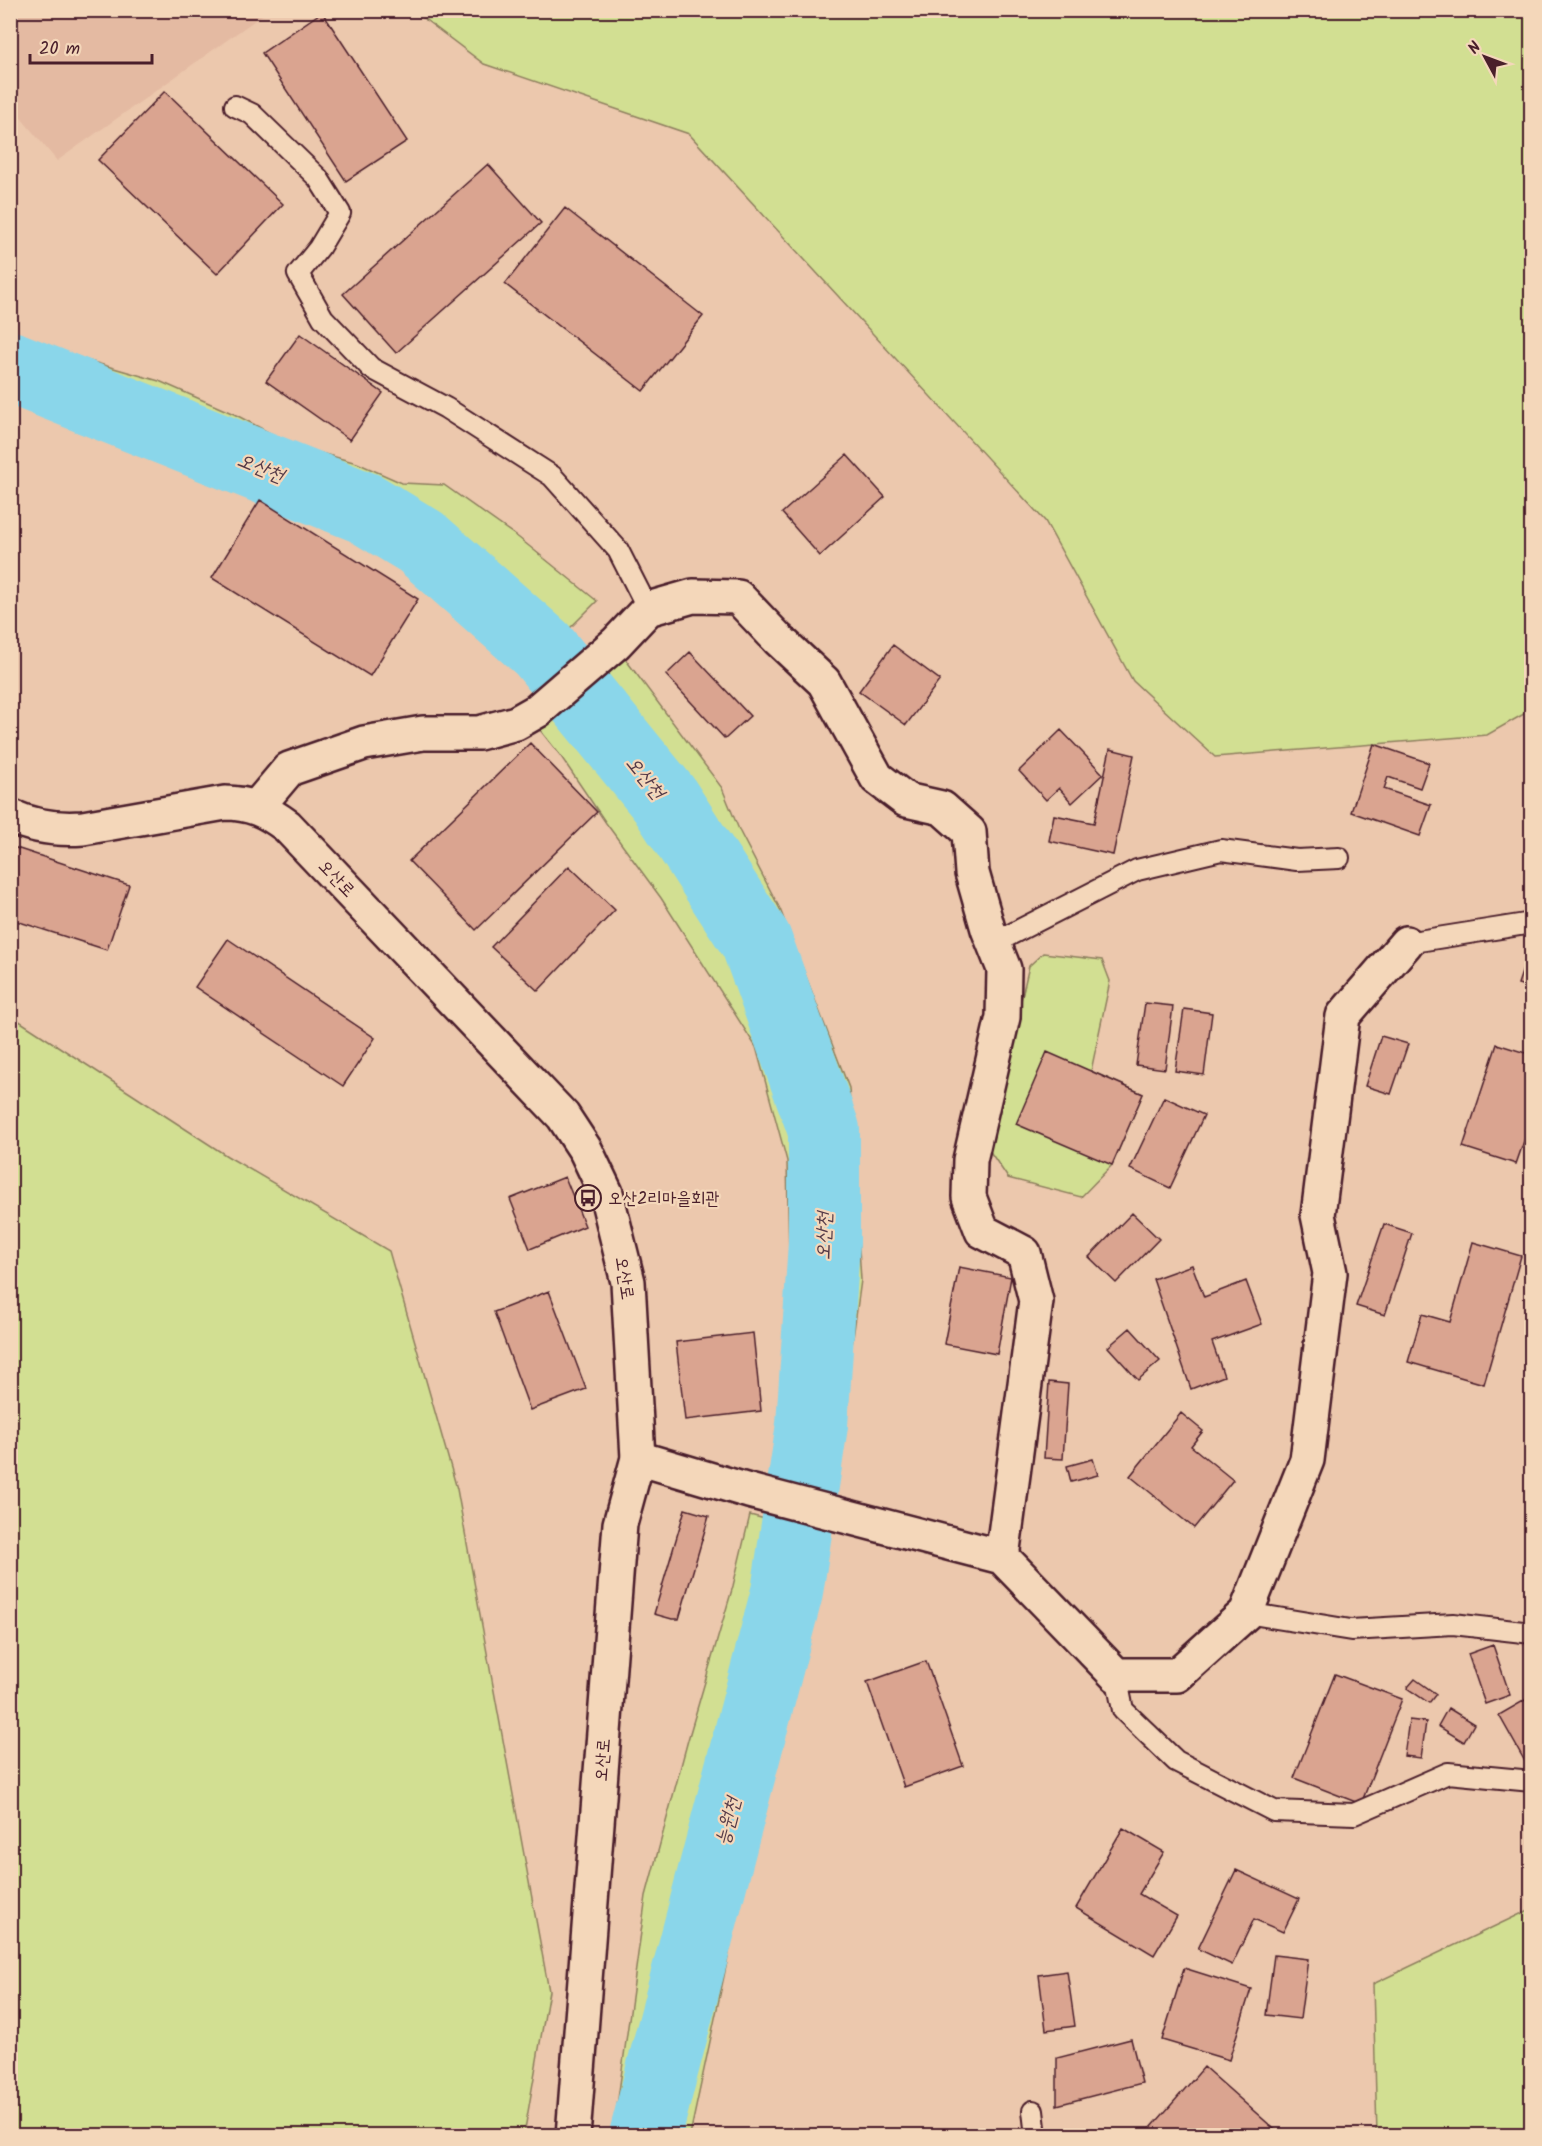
<svg xmlns="http://www.w3.org/2000/svg" width="1542" height="2146" viewBox="0 0 1542 2146" font-family="Kalam,'Poor Story',sans-serif">
<style>
.built{fill:#e4baa2}
.green{fill:#d2df92;stroke:#8e7f5e;stroke-width:1.5}
.lines{fill:none;stroke-linecap:round;stroke-linejoin:round}
.river{stroke:#8ad6ea;stroke-width:72}
.building{fill:#daa490;stroke:#4a1f2b;stroke-width:1.5}
.service-casing{stroke:#4a1f2b;stroke-width:24}
.minor-casing{stroke:#4a1f2b;stroke-width:38}
.tertiary-casing{stroke:#4a1f2b;stroke-width:38}
.service{stroke:#f4d7ba;stroke-width:20}
.minor{stroke:#f4d7ba;stroke-width:33}
.tertiary{stroke:#f4d7ba;stroke-width:33}
.labels{text-anchor:middle;stroke-width:4.5;stroke-linejoin:round;paint-order:stroke}
.street-label{font-size:18px;fill:#4a1f2b;stroke:#f4d7ba}
.poi-label{font-size:18px;fill:#4a1f2b;stroke:#f4d7ba;text-anchor:start}
.water-label{font-size:20px;font-style:italic;fill:#543a48;stroke:#f4d7ba}
</style>
<rect width="100%" height="100%" fill="#ecc8ad"/>
<filter id="ink" filterUnits="userSpaceOnUse"><feTurbulence type="fractalNoise" baseFrequency=".0167" numOctaves="2"/><feDisplacementMap in="SourceGraphic" scale="12" xChannelSelector="R" yChannelSelector="G"/><feConvolveMatrix kernelMatrix="1 2 1 2 8 2 1 2 1" color-interpolation-filters="sRGB"/></filter>
<g filter="url(#ink)">
<path class="built" d="M 10,11 L 11,10 L 268,11 L 57,161 L 11,106 Z"/>
<path class="green" d="M 414,11 L 1531,11 L 1531,710 L 1487,735 L 1215,757 L 1133,681 L 1045,521 L 689,134 L 484,64 Z
M 11,332 L 51,350 L 159,381 L 234,414 L 295,446 L 357,463 L 402,483 L 444,485 L 519,538 L 597,601 L 550,648 L 488,584 L 432,541 L 367,500 L 289,473 L 11,358 Z
M 10,373 L 364,514 L 420,549 L 541,657 L 528,673 L 484,621 L 416,564 L 342,521 L 284,493 L 191,459 L 11,386 Z
M 620,652 L 722,788 L 740,832 L 780,909 L 849,1088 L 861,1280 L 832,1492 L 808,1488 L 816,1432 L 829,1132 L 760,939 L 668,794 L 582,685 Z
M 574,697 L 660,804 L 750,942 L 820,1132 L 797,1485 L 774,1478 L 791,1357 L 787,1161 L 756,1047 L 661,898 L 606,823 L 560,755 L 540,730 Z
M 1043,953 L 1102,960 L 1110,981 L 1091,1071 L 1143,1094 L 1112,1165 L 1081,1197 L 1008,1178 L 987,1147 L 1029,966 Z
M 10,1015 L 227,1156 L 389,1251 L 457,1489 L 549,1991 L 524,2135 L 11,2135 Z
M 750,1515 L 791,1526 L 784,1570 L 639,2135 L 613,2135 L 646,1896 L 688,1740 L 733,1586 Z
M 799,1530 L 814,1532 L 811,1581 L 782,1693 L 745,1878 L 690,2135 L 649,2135 L 790,1591 Z
M 1531,1909 L 1531,2135 L 1377,2135 L 1373,1984 Z"/>
<g class="lines">
<path class="river" d="M 10,367 L 365,508 L 421,542 L 542,649 L 664,799 L 756,941 L 824,1130 L 824,1243 L 812,1425 L 787,1592 L 645,2136"/>
</g>
<path class="building" d="M 322,12 L 407,141 L 346,181 L 262,53 Z
M 165,91 L 283,204 L 217,274 L 98,160 Z
M 488,164 L 541,223 L 396,353 L 343,294 Z
M 565,208 L 703,316 L 643,391 L 505,284 Z
M 300,334 L 383,393 L 350,440 L 266,381 Z
M 847,455 L 885,497 L 820,556 L 782,513 Z
M 260,500 L 418,599 L 370,676 L 212,578 Z
M 893,645 L 940,680 L 906,725 L 859,691 Z
M 690,652 L 750,716 L 725,739 L 666,675 Z
M 1061,730 L 1103,774 L 1072,803 L 1059,788 L 1046,800 L 1019,771 Z
M 530,743 L 597,812 L 476,930 L 409,861 Z
M 1374,744 L 1429,763 L 1420,788 L 1388,777 L 1384,789 L 1431,805 L 1420,836 L 1351,812 Z
M 1110,749 L 1134,755 L 1113,855 L 1049,841 L 1054,815 L 1094,823 Z
M 10,846 L 129,885 L 107,950 L 10,919 Z
M 569,866 L 615,910 L 538,991 L 491,947 Z
M 228,939 L 375,1038 L 343,1086 L 195,987 Z
M 1526,960 L 1532,961 L 1532,988 L 1518,984 Z
M 1145,1003 L 1173,1006 L 1165,1069 L 1136,1065 Z
M 1184,1009 L 1212,1013 L 1204,1075 L 1175,1071 Z
M 1381,1036 L 1408,1044 L 1391,1094 L 1365,1086 Z
M 1497,1044 L 1532,1055 L 1532,1118 L 1516,1164 L 1463,1147 Z
M 1047,1052 L 1143,1094 L 1112,1165 L 1016,1124 Z
M 1164,1097 L 1204,1115 L 1170,1188 L 1130,1169 Z
M 565,1177 L 585,1226 L 530,1249 L 510,1199 Z
M 1132,1213 L 1159,1239 L 1116,1283 L 1089,1257 Z
M 1384,1224 L 1412,1233 L 1385,1315 L 1356,1306 Z
M 1473,1242 L 1521,1256 L 1484,1384 L 1408,1362 L 1422,1314 L 1450,1322 Z
M 1192,1265 L 1204,1297 L 1246,1281 L 1262,1324 L 1212,1342 L 1224,1376 L 1191,1389 L 1153,1279 Z
M 959,1267 L 1011,1277 L 997,1354 L 944,1344 Z
M 549,1291 L 586,1389 L 530,1410 L 494,1312 Z
M 1130,1328 L 1160,1361 L 1138,1380 L 1108,1347 Z
M 753,1333 L 761,1411 L 685,1420 L 676,1342 Z
M 1049,1382 L 1068,1384 L 1063,1459 L 1044,1458 Z
M 1181,1413 L 1203,1431 L 1191,1446 L 1233,1480 L 1194,1528 L 1130,1476 Z
M 1093,1459 L 1098,1475 L 1071,1482 L 1067,1466 Z
M 685,1509 L 709,1516 L 679,1619 L 672,1619 L 654,1614 Z
M 1493,1645 L 1510,1695 L 1485,1704 L 1468,1654 Z
M 926,1661 L 963,1766 L 904,1787 L 867,1682 Z
M 1335,1674 L 1402,1699 L 1361,1804 L 1294,1778 Z
M 1415,1679 L 1436,1694 L 1429,1703 L 1407,1688 Z
M 1532,1696 L 1532,1762 L 1527,1765 L 1499,1715 Z
M 1448,1708 L 1474,1724 L 1464,1742 L 1438,1726 Z
M 1409,1720 L 1426,1722 L 1421,1758 L 1404,1756 Z
M 1123,1828 L 1164,1852 L 1139,1894 L 1177,1916 L 1154,1955 L 1076,1908 Z
M 1236,1870 L 1299,1899 L 1283,1932 L 1254,1919 L 1232,1965 L 1198,1949 Z
M 1274,1955 L 1308,1959 L 1300,2019 L 1266,2015 Z
M 1184,1968 L 1251,1989 L 1229,2060 L 1162,2040 Z
M 1067,1971 L 1075,2026 L 1046,2030 L 1039,1975 Z
M 1131,2039 L 1142,2083 L 1057,2105 L 1057,2058 Z
M 1204,2067 L 1282,2136 L 1144,2136 Z"/>
<g class="lines">
<defs>
<path id="service" d="M 235,106 L 252,114 L 318,178 L 340,213 L 319,248 L 298,274 L 323,318 L 371,368 L 446,408 L 552,476 L 618,550 L 648,609
M 994,943 L 1137,870 L 1221,850 L 1297,860 L 1339,858
M 1406,943 L 1532,923
M 1246,1613 L 1351,1630 L 1453,1624 L 1532,1633
M 1116,1675 L 1123,1710 L 1176,1761 L 1274,1811 L 1354,1814 L 1448,1773 L 1532,1781
M 1033,2111 L 1036,2136"/>
<path id="minor" d="M 257,807 L 289,769 L 364,743 L 423,733 L 479,733 L 516,723 L 537,711 L 616,643 L 648,609 L 693,596 L 738,597 L 778,639 L 824,682 L 877,778 L 906,800 L 942,808 L 969,832 L 972,873 L 988,929 L 1004,969 L 1003,1017 L 970,1160 L 969,1197 L 982,1231 L 1024,1253 L 1036,1301 L 1002,1557
M 638,1458 L 749,1491 L 1002,1557 L 1116,1675 L 1177,1675 L 1246,1613 L 1307,1460 L 1330,1273 L 1318,1215 L 1343,1016 L 1406,943"/>
<path id="tertiary" d="M 10,816 C 34,827 57,830 83,828 L 225,803 C 251,803 267,811 287,826 L 563,1116 L 586,1151 L 606,1193 L 628,1282 L 638,1458 L 620,1524 L 573,2136"/>
</defs>
<use href="#service" class="service-casing"/>
<use href="#minor" class="minor-casing"/>
<use href="#tertiary" class="tertiary-casing"/>
<use href="#service" class="service"/>
<use href="#minor" class="minor"/>
<use href="#tertiary" class="tertiary"/>
</g>
</g>
<defs>
<symbol id="bus-ring" viewBox="-11 -11 22 22"><circle r="9.5" fill="#f4d7ba" stroke="#4a1f2b" stroke-width="1.5"/><path d="M-5-6H5V4H4V6H2V4H-2V6H-4V4H-5ZM-3.5-4V0h7V-4ZM-3.5 1.2v1.5H-2V1.2ZM2 1.2v1.5H3.5V1.2Z" fill="#4a1f2b"/></symbol>
</defs>
<g fill-rule="evenodd">
<use href="#bus-ring" x="573" y="1183" width="30" height="30"/>
</g>
<g class="labels">
<g class="street-label">
<text transform="translate(337 878) rotate(46)" y="6">오산로</text>
<text transform="translate(625 1278) rotate(81)" y="6">오산로</text>
<text transform="translate(602 1760) rotate(-86)" y="6">오산로</text>
</g>
<g class="poi-label">
<text x="608" y="1204">오산2리마을회관</text>
</g>
<g class="water-label">
<text transform="translate(261 467) rotate(22)" y="7">오산천</text>
<text transform="translate(646 777) rotate(51)" y="7">오산천</text>
<text transform="translate(823 1236) rotate(-88)" y="7">오산천</text>
<text transform="translate(727 1821) rotate(-75)" y="7">능원천</text>
</g>
</g>
<rect width="1542" height="2146" fill="none" stroke="#f4d7ba" stroke-width="36"/>
<rect x="18" y="18" width="1506" height="2110" fill="none" stroke="#4a1f2b" stroke-width="2" filter="url(#ink)"/>
<g transform="translate(1485 57) rotate(311)" stroke="#f4d7ba" stroke-width="4.5" paint-order="stroke">
<path d="M0-4.5L10 22L0 15L-10 22Z" fill="#4a1f2b"/>
<text y="-9" font-size="16" font-weight="bold" text-anchor="middle" fill="#4a1f2b">N</text>
</g>
<path d="M30 54v9h122v-9" fill="none" stroke="#4a1f2b" stroke-width="3"/>
<text x="39" y="54" font-size="18" fill="#4a1f2b" stroke="#f4d7ba" stroke-width="4.5" paint-order="stroke">20 m</text>
</svg>
